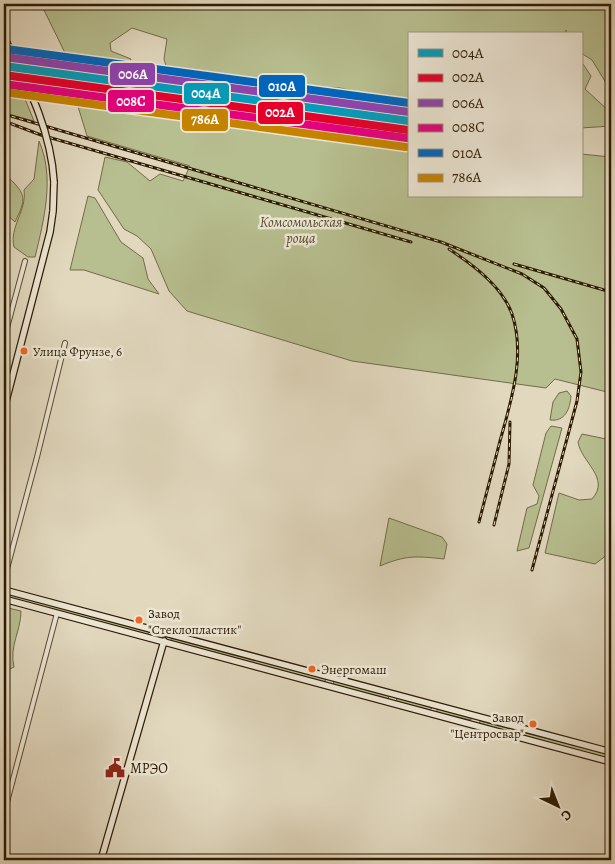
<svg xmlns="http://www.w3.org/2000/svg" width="615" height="864" viewBox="0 0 615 864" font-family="Alegreya,serif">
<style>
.green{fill:#b7be8f;stroke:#726c48}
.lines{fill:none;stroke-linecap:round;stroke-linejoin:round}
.street-casing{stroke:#5b4a30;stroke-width:6}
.secondary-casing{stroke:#2e1b00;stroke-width:8}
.street{stroke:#ece6d5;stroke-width:4}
.secondary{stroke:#ece6d5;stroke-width:5.5}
.rail-casing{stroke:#2e1b00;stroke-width:3}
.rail{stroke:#ece6d5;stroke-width:1;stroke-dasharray:4;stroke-linecap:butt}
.secondary-bridge-casing{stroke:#2e1b00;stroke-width:8;stroke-linecap:butt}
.secondary-bridge{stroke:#ece6d5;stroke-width:5.5}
.rail-1-casing{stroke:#ece6d5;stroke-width:11}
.rail-2-casing{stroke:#ece6d5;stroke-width:11}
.rail-3-casing{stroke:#ece6d5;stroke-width:11}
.rail-4-casing{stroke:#ece6d5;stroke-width:11}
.rail-5-casing{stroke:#ece6d5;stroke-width:11}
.rail-6-casing{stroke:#ece6d5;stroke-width:11}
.rail-1{stroke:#059bb9;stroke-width:8}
.rail-2{stroke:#e4002b;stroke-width:8}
.rail-3{stroke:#8e44ad;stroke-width:8}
.rail-4{stroke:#e5007d;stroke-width:8}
.rail-5{stroke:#0065bd;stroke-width:8}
.rail-6{stroke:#c58300;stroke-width:8}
.bus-dot{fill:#f26522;stroke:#ece6d5;stroke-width:2}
.labels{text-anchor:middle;stroke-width:5;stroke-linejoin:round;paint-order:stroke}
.bus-label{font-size:13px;fill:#2e1b00;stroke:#ece6d5;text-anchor:start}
.park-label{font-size:14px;font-style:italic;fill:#574c2b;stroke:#ece6d5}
.poi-label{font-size:14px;fill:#2e1b00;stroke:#ece6d5;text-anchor:start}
.line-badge{stroke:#ece6d5;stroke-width:2}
.badge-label{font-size:14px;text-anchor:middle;font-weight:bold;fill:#fff}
</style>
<rect width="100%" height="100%" fill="#e1d8be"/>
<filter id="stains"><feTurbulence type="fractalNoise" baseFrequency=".004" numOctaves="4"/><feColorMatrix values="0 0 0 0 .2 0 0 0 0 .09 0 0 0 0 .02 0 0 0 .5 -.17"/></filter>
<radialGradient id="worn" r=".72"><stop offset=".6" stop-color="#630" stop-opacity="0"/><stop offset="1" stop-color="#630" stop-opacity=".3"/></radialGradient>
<path class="green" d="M 41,4 L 611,4 L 611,91 L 592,60 L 581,53 L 581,34 L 567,34 L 566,30 L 564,34 L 409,34 L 409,103 L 340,88 L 259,86 L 241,88 L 176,78 L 167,69 L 164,59 L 167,39 L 132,28 L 110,43 L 111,51 L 131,59 L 128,66 L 112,68 L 69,61 Z
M 581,61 L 591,76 L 585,89 L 611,113 L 611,126 L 581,128 Z
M 4,82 L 19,84 L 34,121 L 4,113 Z
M 73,90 L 409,132 L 409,196 L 581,196 L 581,154 L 611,157 L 611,393 L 555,379 L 546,388 L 352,361 L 187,311 L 169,291 L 151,249 L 137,236 L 124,229 L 98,190 L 105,157 L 127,162 L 150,181 L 160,174 L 183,181 L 190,166 L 87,136 Z
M 39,141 C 55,177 44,220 35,257 L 28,257 L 14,247 C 9,227 27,211 24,190 L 34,179 Z
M 8,177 C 27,195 26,199 15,222 L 4,212 L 4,181 Z
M 88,196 L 95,198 L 121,242 L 143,258 L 148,279 L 159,294 L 84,270 L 70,270 Z
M 567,391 L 571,396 C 570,409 565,422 550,420 L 553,402 L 559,393 Z
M 551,426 L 562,428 L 529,548 L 517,551 L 527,508 L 537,504 L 539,496 L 533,485 L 546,433 Z
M 582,434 L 611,440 L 611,552 L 595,564 L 545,553 L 559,493 L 579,500 L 592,499 C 611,478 581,462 578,442 Z
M 389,518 L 442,537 L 447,544 L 444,559 C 416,556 406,555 380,566 Z
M 4,593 L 148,631 L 149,632 L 147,635 L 18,600 L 4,596 Z
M 4,607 L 21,611 C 21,631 9,646 14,667 L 4,672 Z
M 172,637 L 326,679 L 326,680 L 323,682 L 176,643 L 171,641 Z
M 334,681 L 388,696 L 389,699 L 333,685 Z
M 397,698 L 432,707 L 432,708 L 429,710 L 396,701 Z
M 437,709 L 471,718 L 471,720 L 437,712 Z
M 480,721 L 611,755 L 611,759 L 479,724 Z"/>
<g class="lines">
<defs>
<path id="street" d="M 4,339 L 25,261
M 4,580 L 37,457 L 65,343
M 6,806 L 57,613"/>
<path id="secondary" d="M 4,409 L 50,232 L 53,211 L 54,182
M 4,590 L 611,752
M 4,599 L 611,762
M 101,860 L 164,641"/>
</defs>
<use href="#street" class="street-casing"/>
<use href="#secondary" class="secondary-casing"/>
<use href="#street" class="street"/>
<use href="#secondary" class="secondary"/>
<defs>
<path id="rail" d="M 4,114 L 441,242 L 522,274 L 544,288 L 561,309 L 577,339 L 581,372 L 577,401 L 532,570
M 4,121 L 41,135 L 411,242
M 449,249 C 473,265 502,286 512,314 C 526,356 511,401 500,441 C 493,468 486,495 479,522
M 514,264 L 611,292
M 494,525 L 509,464 L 510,422"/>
</defs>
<use href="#rail" class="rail-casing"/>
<use href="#rail" class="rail"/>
<defs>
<path id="secondary-bridge" d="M 4,37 C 27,84 51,129 54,182"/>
</defs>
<use href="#secondary-bridge" class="secondary-bridge-casing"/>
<use href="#secondary-bridge" class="secondary-bridge"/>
<defs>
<path id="rail-1" d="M 4,66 L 409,121"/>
<path id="rail-2" d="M 4,75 L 408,130"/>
<path id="rail-3" d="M 5,57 L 409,112"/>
<path id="rail-4" d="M 4,84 L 407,138"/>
<path id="rail-5" d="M 6,49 L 409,103"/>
<path id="rail-6" d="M 4,92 L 406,147"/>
</defs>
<use href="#rail-1" class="rail-1-casing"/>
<use href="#rail-2" class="rail-2-casing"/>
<use href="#rail-3" class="rail-3-casing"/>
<use href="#rail-4" class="rail-4-casing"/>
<use href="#rail-5" class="rail-5-casing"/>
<use href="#rail-6" class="rail-6-casing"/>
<use href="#rail-1" class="rail-1"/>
<use href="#rail-2" class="rail-2"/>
<use href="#rail-3" class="rail-3"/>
<use href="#rail-4" class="rail-4"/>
<use href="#rail-5" class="rail-5"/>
<use href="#rail-6" class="rail-6"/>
</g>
<defs>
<symbol id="civic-bare" viewBox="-9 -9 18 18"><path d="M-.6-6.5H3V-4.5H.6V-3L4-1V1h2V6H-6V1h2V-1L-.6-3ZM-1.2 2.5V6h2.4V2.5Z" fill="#8f2418" stroke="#ece6d5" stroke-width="2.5" paint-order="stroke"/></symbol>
</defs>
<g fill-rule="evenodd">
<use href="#civic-bare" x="101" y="754" width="28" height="28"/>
</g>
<g class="bus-dot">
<circle cx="24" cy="351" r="4.5"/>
<circle cx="139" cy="620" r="4.5"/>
<circle cx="312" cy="669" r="4.5"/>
<circle cx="533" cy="724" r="4.5"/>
</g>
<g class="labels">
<g class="bus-label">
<text x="33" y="356">Улица Фрунзе, 6</text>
<text x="148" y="618">Завод<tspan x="148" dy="16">"Стеклопластик"</tspan></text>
<text x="321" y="674">Энергомаш</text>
<text x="524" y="722" text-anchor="end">Завод<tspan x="524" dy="16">"Центросвар"</tspan></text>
</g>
<g class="park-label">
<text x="301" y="227">Комсомольская<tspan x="301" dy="16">роща</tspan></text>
</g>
<g class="poi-label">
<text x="130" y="773">МРЭО</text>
</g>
</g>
<g class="line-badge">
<rect x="109" y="62" width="47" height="24" rx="5" fill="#8e44ad"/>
<rect x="258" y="74" width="48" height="24" rx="5" fill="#0065bd"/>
<rect x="183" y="82" width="47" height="23" rx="5" fill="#059bb9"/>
<rect x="107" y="89" width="48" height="24" rx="5" fill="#e5007d"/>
<rect x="257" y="101" width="47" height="24" rx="5" fill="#e4002b"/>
<rect x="181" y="108" width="48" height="24" rx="5" fill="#c58300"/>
</g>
<g class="badge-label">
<text x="133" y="79">006А</text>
<text x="282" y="91">010А</text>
<text x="206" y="98">004А</text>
<text x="131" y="106">008С</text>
<text x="280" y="117">002А</text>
<text x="205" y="124">786А</text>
</g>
<rect width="615" height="864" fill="none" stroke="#e1d8be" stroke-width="20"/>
<rect x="5" y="5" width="605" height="854" fill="none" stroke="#2e1b00" stroke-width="2.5"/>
<rect x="10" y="10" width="595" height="844" fill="none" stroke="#2e1b00"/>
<rect x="408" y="32" width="175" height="165" fill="#ece6d5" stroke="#a09580"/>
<rect x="418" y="49" width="25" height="8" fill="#059bb9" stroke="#a09580"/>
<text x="452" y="58" font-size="15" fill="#2e1b00">004А</text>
<rect x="418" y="74" width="25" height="8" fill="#e4002b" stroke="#a09580"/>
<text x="452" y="82" font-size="15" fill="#2e1b00">002А</text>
<rect x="418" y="99" width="25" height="8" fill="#8e44ad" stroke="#a09580"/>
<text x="452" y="108" font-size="15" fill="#2e1b00">006А</text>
<rect x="418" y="124" width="25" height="8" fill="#e5007d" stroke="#a09580"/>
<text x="452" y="132" font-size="15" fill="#2e1b00">008С</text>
<rect x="418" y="149" width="25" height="8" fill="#0065bd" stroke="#a09580"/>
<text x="452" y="158" font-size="15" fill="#2e1b00">010А</text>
<rect x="418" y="174" width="25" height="8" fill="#c58300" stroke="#a09580"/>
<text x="452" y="182" font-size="15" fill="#2e1b00">786А</text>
<g transform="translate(558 806) rotate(137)" stroke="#ece6d5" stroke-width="4" paint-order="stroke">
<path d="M0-4L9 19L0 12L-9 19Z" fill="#2e1b00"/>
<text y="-8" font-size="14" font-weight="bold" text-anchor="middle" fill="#2e1b00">С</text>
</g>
<rect width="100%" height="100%" filter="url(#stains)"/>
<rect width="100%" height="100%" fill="url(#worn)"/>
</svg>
